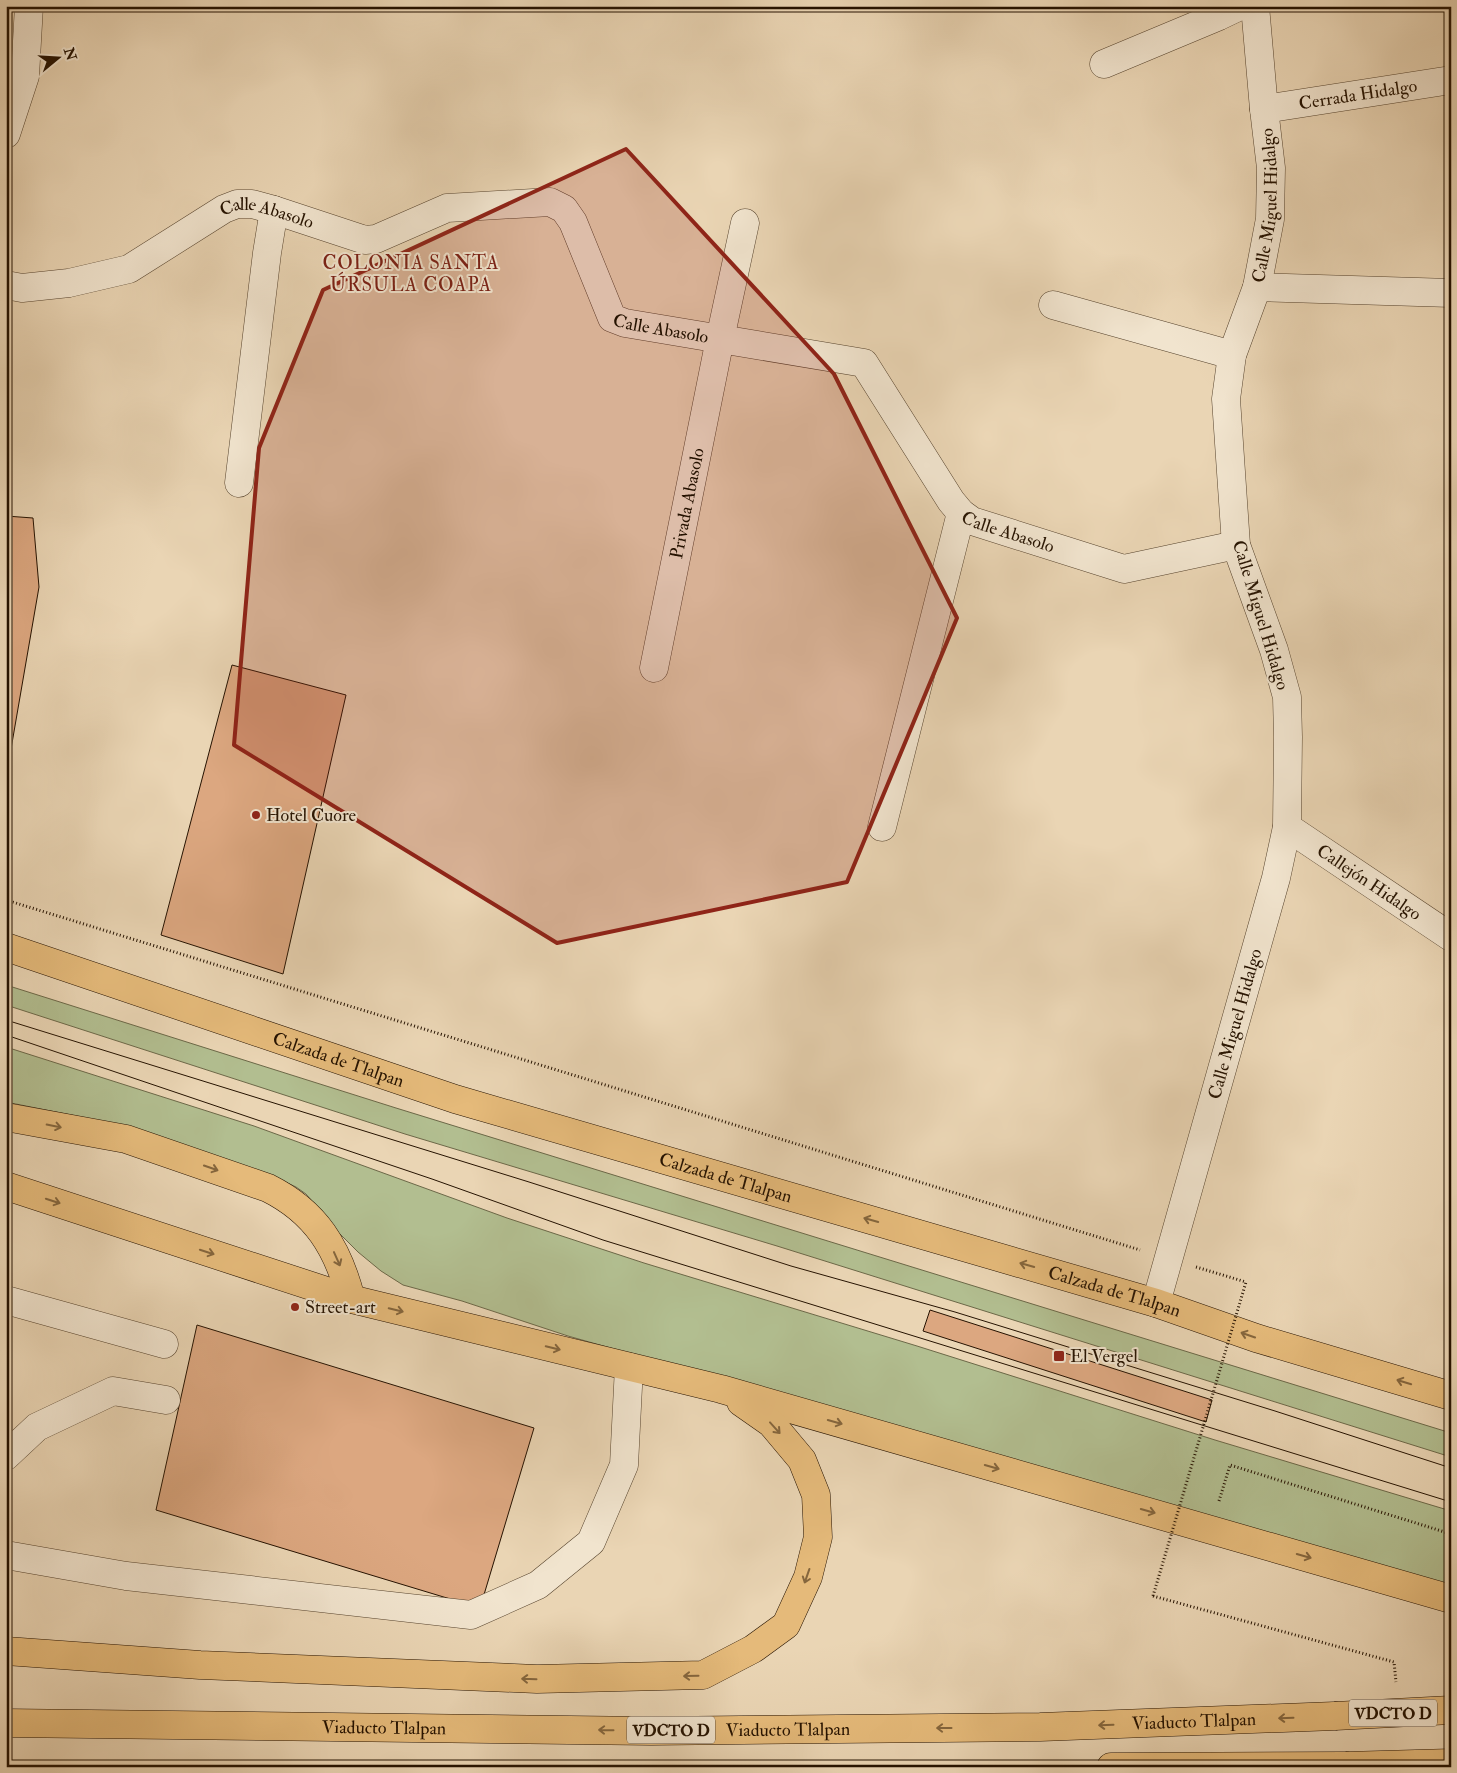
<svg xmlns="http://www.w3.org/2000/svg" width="1457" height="1773" viewBox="0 0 1457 1773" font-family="'IM FELL Double Pica',serif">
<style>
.green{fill:#b2be90;stroke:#6c6848}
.building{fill:#dca780;stroke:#251200}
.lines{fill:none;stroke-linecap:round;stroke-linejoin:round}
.minor-casing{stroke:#56432d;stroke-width:29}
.major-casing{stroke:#251200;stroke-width:29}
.highway-casing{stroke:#251200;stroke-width:29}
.path{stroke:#251200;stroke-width:3;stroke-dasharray:1 2.5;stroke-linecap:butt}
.minor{stroke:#f1e4ce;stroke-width:28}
.major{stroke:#e5ba7a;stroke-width:28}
.highway{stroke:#e5ba7a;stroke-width:28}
.tram{stroke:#251200;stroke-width:1}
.highway-bridge-casing{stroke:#251200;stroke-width:29;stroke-linecap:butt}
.path-bridge{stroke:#251200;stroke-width:3;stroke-dasharray:1 2.5;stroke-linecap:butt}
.highway-bridge{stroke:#e5ba7a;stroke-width:28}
.oneway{stroke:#85663d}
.marked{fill:#8f2418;fill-opacity:0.2;stroke:#8f2418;stroke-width:4;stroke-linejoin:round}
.poi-dot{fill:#8f2418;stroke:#f1e4ce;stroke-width:2}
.labels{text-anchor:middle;stroke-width:4;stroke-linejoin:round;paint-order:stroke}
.shield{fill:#f1e4ce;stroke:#62513e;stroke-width:1}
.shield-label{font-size:16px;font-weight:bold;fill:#251200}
.street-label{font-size:18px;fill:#251200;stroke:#f1e4ce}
.poi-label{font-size:18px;fill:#251200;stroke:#f1e4ce;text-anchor:start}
.neighbourhood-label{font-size:19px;letter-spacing:1px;fill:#7a1f14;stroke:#f1e4ce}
</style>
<rect width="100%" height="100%" fill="#ead5b4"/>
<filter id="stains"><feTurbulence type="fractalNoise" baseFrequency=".004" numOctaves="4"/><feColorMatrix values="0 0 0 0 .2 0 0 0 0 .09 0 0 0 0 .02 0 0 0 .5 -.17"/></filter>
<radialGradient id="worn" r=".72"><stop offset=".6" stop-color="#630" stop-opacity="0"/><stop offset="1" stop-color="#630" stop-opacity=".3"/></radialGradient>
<path class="green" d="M 6,985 L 396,1108 L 1451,1433 L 1451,1457 L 777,1246 L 405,1134 L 6,1005 Z
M 6,1047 L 254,1126 L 507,1218 L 644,1263 L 917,1346 L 1215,1440 L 1451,1511 L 1451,1585 L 568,1336 L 462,1301 L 403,1285 L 381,1271 L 358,1252 L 337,1231 L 306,1194 L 296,1187 L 270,1175 L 126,1126 L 6,1102 Z"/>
<path class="building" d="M 6,516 L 33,518 L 39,587 L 6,778 Z
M 232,665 L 346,695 L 283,974 L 161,935 Z
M 930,1310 L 1212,1400 L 1206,1422 L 923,1331 Z
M 197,1325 L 534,1428 L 480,1608 L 156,1510 Z"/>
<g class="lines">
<defs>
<g id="minor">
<path d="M 1104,64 L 1219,16 L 1240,6"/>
<path id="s1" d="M 1264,109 L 1451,80"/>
<path d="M 6,134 L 25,76 L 29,6"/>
<path id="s2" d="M 6,285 L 22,288 L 69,283 L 129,269 L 224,209 L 237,204 L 252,204 L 274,210 L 365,240 L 376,239 L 447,208 L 550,202 L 564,209 L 573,222 L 612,318 L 625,323 L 864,363 L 951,501 L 961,513 L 972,521 L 1124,569 L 1236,545"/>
<path d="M 1257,287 L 1451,293"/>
<path d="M 1053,305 L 1232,355"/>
<path d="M 239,483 L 267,253 L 274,210"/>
<path id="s3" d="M 654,668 L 720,339 L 745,223"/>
<path d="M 882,827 L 961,513"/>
<path id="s4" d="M 1287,827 L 1451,937"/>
<path d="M 6,1300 L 164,1344"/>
<path id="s5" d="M 1156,1303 L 1276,878 L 1287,827 L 1288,737 L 1287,697 L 1274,650 L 1236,545 L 1226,399 L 1232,355 L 1257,287 L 1270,219 L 1271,168 L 1264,109 L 1255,6"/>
<path d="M 6,1456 L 37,1427 L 113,1391 L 166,1400"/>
<path d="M 6,1555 L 126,1576 L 471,1615 L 538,1585 L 591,1542 L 624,1465 L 629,1367"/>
</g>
<g id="major">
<path id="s6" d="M 6,947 L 455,1099 L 1156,1303 L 1256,1338 L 1451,1396"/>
<path d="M 6,1117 L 126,1139 L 268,1188 C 316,1212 338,1248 351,1299"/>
<path d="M 6,1186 L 351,1299 L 721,1389 L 1451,1599"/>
<path d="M 6,1651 L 200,1665 L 537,1679 L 703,1675 L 753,1649 L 786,1625 L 808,1577 L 818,1537 L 816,1495 L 802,1460 L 771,1423 L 741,1402"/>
</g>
<g id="highway">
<path id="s7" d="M 6,1723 L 651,1731 L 1040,1727 L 1335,1716"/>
<path d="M 1111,1767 L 1346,1766"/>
</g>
</defs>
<use href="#minor" class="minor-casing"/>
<use href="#major" class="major-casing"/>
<use href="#highway" class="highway-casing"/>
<path class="path" d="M 6,900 L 1140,1250
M 1196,1267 L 1246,1282
M 1219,1501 L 1230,1465 L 1451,1534
M 1153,1596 L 1394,1662 L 1396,1682"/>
<use href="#minor" class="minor"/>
<use href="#major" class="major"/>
<use href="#highway" class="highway"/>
<path class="tram" d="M 6,1020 L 529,1182 L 791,1266 L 955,1312 L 1275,1411 L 1451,1468
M 6,1035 L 432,1179 L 603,1240 L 1451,1502"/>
<defs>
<path id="highway-bridge" d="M 1335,1716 L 1451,1710
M 1346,1766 L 1451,1763"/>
</defs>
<use href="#highway-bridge" class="highway-bridge-casing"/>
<path class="path-bridge" d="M 1153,1596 L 1246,1282"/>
<use href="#highway-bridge" class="highway-bridge"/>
</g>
<defs><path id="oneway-shaft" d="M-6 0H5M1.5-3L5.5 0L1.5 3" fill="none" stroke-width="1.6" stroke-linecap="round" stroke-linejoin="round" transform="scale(1.25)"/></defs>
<g class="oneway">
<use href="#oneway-shaft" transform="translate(54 1126) rotate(11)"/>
<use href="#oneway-shaft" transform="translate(211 1168) rotate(19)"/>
<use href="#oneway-shaft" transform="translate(53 1201) rotate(18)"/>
<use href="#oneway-shaft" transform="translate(871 1220) rotate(-164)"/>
<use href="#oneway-shaft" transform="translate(207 1252) rotate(18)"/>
<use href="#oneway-shaft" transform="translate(337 1259) rotate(66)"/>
<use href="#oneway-shaft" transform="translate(1027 1265) rotate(-164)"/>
<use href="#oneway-shaft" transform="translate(396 1310) rotate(14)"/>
<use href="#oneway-shaft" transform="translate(1248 1335) rotate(-161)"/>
<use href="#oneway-shaft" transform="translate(553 1348) rotate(14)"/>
<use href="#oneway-shaft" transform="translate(1404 1382) rotate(-163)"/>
<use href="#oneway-shaft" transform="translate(835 1422) rotate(16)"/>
<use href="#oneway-shaft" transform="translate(775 1428) rotate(48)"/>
<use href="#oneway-shaft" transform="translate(992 1467) rotate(16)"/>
<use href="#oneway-shaft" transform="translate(1148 1511) rotate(16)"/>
<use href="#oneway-shaft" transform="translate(1304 1556) rotate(16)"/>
<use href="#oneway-shaft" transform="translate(807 1576) rotate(109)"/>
<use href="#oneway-shaft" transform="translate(691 1676) rotate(179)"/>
<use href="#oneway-shaft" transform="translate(529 1679) rotate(-178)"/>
<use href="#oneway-shaft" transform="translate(1286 1718) rotate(178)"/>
<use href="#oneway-shaft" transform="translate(1106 1725) rotate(178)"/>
<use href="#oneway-shaft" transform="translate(944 1728) rotate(180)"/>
<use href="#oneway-shaft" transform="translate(606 1730) rotate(-179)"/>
</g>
<path class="marked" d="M 626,149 L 834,374 L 957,618 L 847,882 L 557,943 L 234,745 L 259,448 L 323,290 Z"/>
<g class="poi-dot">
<circle cx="256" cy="815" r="5"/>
<circle cx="295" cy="1307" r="5"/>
<rect x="1053" y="1350" width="12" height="12" rx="2.5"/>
</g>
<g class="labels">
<g class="shield">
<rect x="1349" y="1699.5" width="88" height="27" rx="4"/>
<rect x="627" y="1716.5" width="88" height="27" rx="4"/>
</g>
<g class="shield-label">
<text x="1393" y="1719">VDCTO D</text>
<text x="671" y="1736">VDCTO D</text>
</g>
<g class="street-label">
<text dy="6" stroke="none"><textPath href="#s1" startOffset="95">Cerrada Hidalgo</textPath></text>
<text dy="6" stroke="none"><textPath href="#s5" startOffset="1130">Calle Miguel Hidalgo</textPath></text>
<text dy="6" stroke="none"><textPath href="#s2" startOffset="282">Calle Abasolo</textPath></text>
<text dy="6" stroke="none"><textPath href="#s2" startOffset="762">Calle Abasolo</textPath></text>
<text dy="6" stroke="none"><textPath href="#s3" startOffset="168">Privada Abasolo</textPath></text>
<text dy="6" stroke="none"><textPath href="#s2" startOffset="1198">Calle Abasolo</textPath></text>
<text transform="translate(1261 615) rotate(73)" y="6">Calle Miguel Hidalgo</text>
<text dy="6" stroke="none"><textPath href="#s4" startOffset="99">Callejón Hidalgo</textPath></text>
<text dy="6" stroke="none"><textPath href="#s5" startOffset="290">Calle Miguel Hidalgo</textPath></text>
<text dy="6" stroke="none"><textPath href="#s6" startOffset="351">Calzada de Tlalpan</textPath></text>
<text dy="6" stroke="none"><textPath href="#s6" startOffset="756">Calzada de Tlalpan</textPath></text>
<text dy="6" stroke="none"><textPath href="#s6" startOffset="1161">Calzada de Tlalpan</textPath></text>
<text dy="6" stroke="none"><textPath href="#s7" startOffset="1188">Viaducto Tlalpan</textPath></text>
<text dy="6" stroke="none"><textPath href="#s7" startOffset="378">Viaducto Tlalpan</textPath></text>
<text dy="6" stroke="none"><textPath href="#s7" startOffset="782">Viaducto Tlalpan</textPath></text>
</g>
<g class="poi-label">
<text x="266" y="821">Hotel Cuore</text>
<text x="305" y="1313">Street-art</text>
<text x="1070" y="1362">El Vergel</text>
</g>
<g class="neighbourhood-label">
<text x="411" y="269">COLONIA SANTA<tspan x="411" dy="22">ÚRSULA COAPA</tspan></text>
</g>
</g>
<rect width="1457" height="1773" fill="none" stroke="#ead5b4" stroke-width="25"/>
<rect x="8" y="8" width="1442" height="1758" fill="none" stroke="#251200" stroke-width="2.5"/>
<rect x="12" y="12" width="1432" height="1748" fill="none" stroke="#251200"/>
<g transform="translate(58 58) rotate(72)" stroke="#f1e4ce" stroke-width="4" paint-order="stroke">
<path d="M0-4L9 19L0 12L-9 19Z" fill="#251200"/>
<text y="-8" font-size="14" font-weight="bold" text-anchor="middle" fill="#251200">N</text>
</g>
<rect width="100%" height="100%" filter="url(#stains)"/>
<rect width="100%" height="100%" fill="url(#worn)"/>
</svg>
